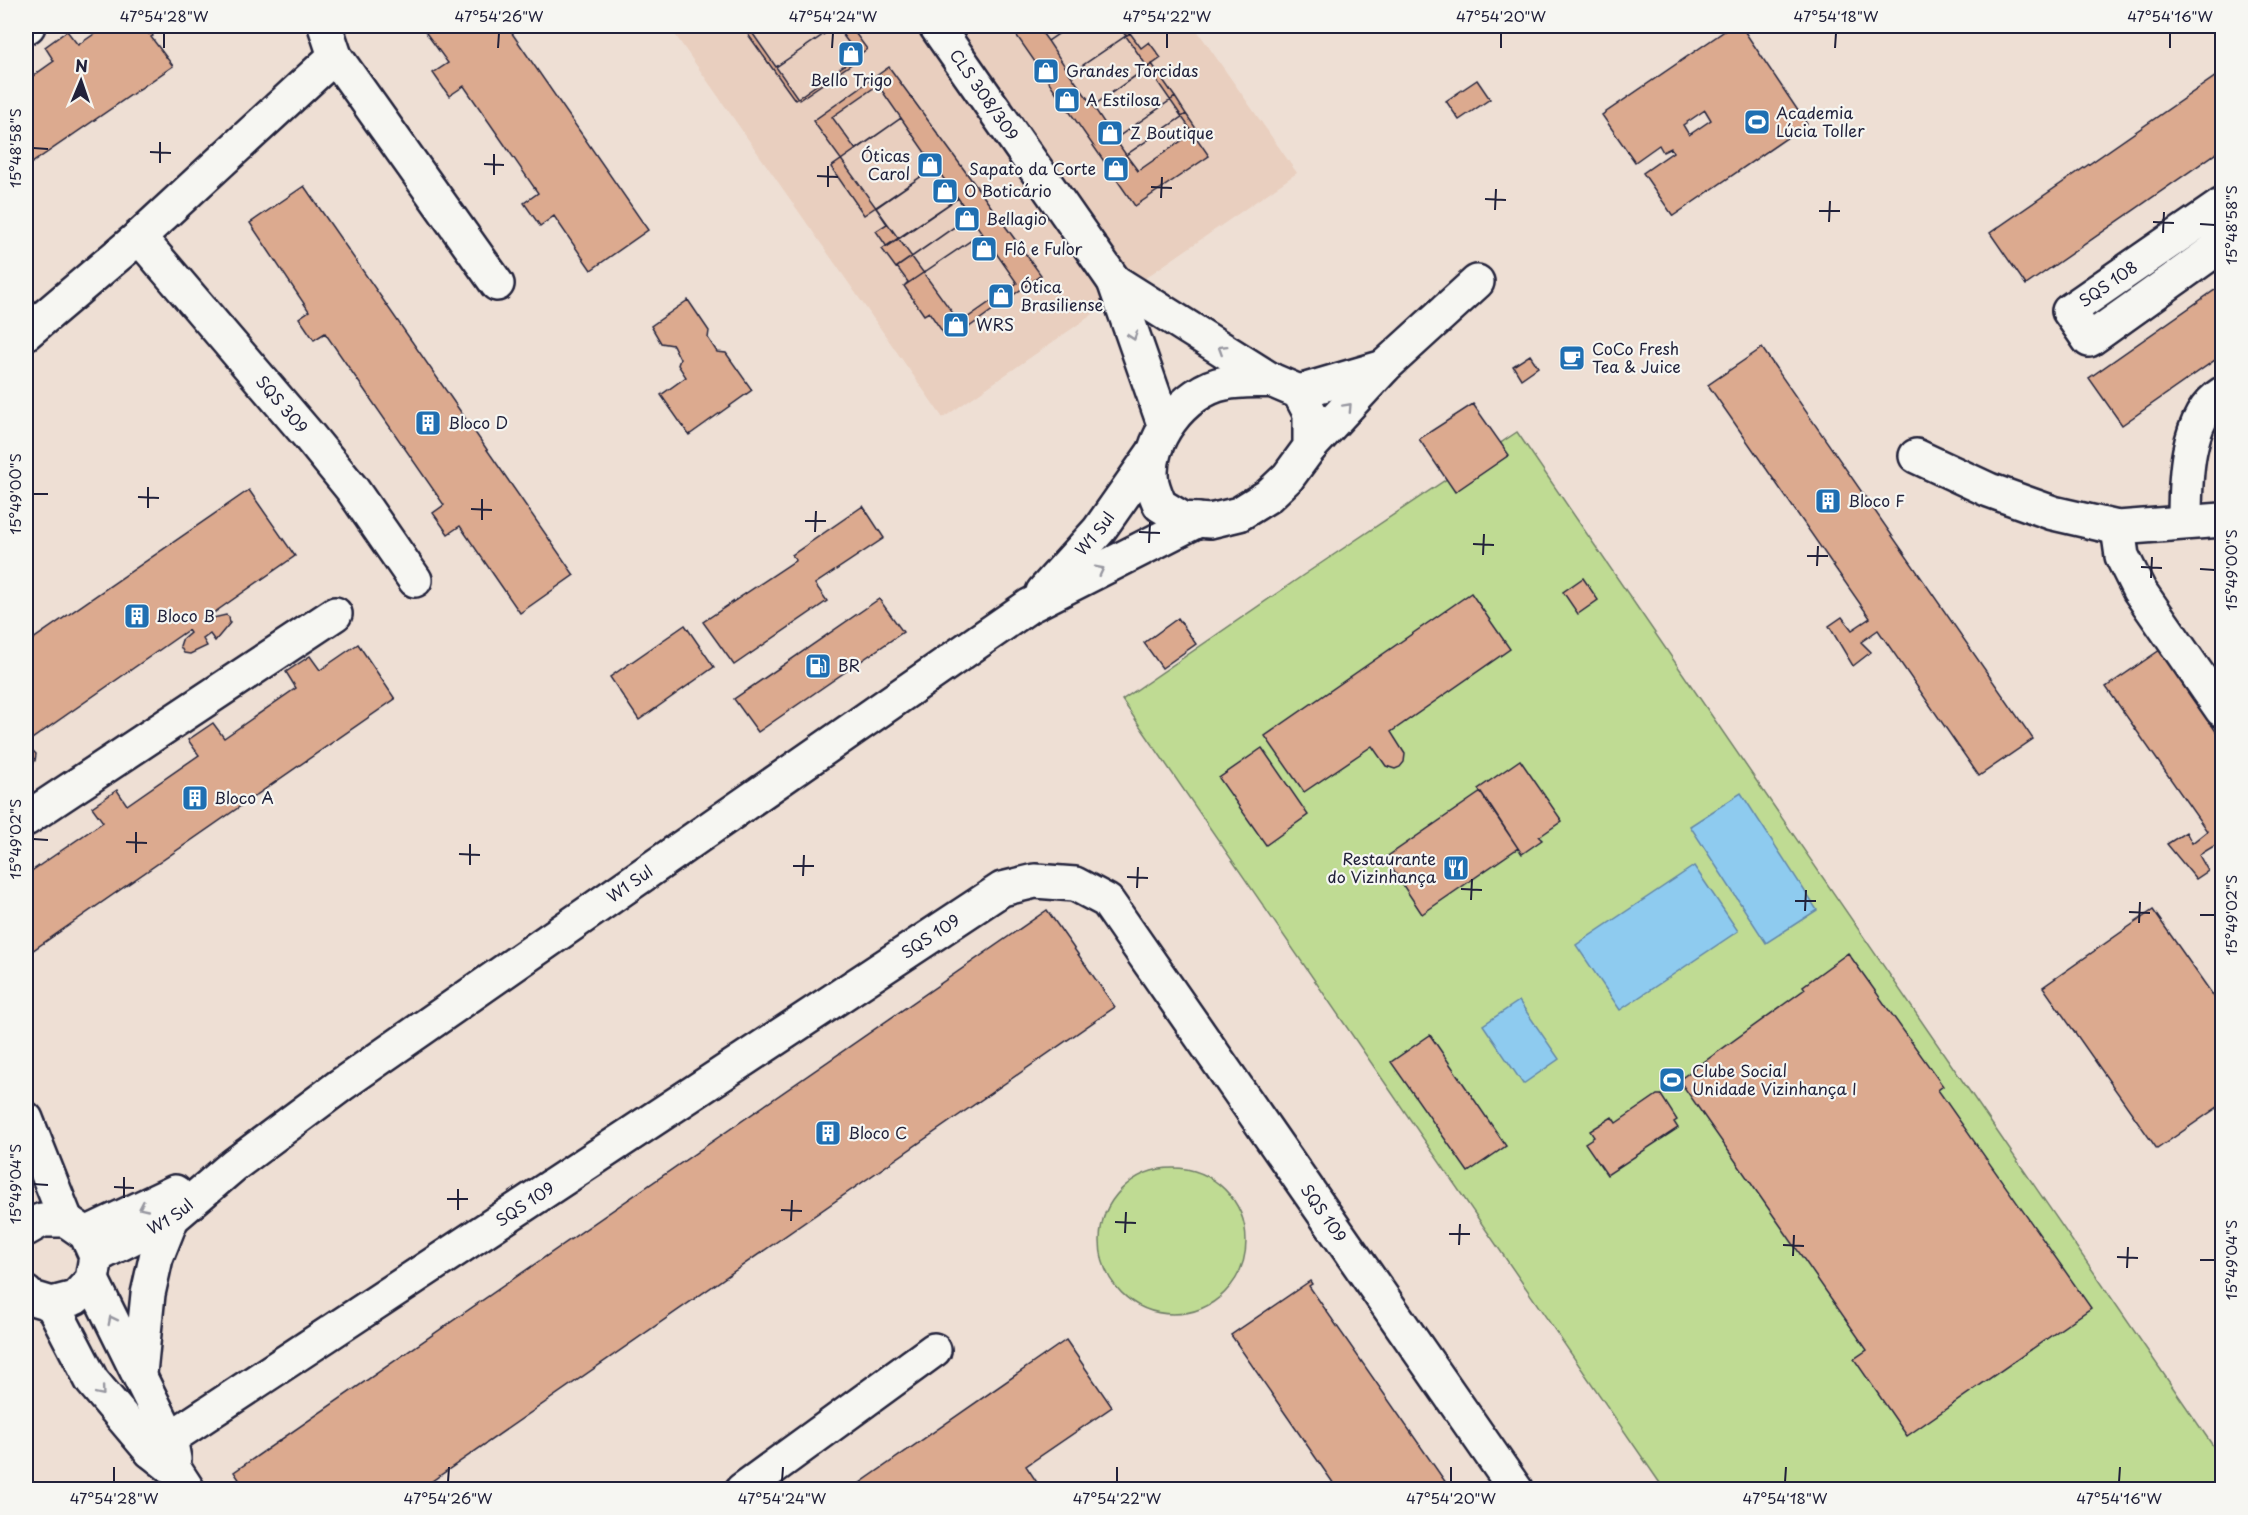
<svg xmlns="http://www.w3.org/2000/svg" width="2248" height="1515" viewBox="0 0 2248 1515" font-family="'Playpen Sans',sans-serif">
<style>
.built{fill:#e9cfbf}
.green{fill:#bfdb93;stroke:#707e67;stroke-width:1.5}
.water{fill:#8ecbef;stroke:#6387a7;stroke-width:1.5}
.building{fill:#dcaa8f;stroke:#22223b;stroke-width:1.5;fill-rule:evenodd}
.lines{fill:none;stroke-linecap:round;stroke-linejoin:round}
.minor-casing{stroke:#22223b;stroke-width:38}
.tertiary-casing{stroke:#22223b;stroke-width:38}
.minor{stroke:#f6f6f2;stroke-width:33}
.tertiary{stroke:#f6f6f2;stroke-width:33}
.oneway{stroke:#9797a0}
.ticks{fill:none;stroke:#22223b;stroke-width:2}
.labels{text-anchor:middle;stroke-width:4.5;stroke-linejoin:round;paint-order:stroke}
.poi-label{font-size:16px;fill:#22223b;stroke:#f6f6f2;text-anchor:start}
.street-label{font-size:16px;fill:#22223b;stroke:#f6f6f2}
.neatline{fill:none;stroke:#22223b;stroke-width:2}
.ticks-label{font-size:15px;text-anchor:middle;fill:#22223b}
</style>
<rect width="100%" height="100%" fill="#eedfd4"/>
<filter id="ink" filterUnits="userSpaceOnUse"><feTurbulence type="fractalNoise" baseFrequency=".0167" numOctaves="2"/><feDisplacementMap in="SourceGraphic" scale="12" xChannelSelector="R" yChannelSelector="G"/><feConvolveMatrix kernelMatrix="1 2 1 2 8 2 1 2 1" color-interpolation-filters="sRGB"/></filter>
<g filter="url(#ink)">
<path class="built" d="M 669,26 L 1194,26 L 1297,173 L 943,418 Z"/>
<path class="green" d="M 1517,432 L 2222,1459 L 2222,1489 L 1664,1489 L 1122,700 L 1302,576 Z
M1100 1241a73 73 0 1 1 146 0a73 73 0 1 1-146 0Z"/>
<path class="water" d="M 1741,793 L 1817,910 L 1766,943 L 1690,826 Z
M 1694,866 L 1738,931 L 1620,1010 L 1576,945 Z
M 1519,1001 L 1559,1059 L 1523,1084 L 1483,1025 Z"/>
<path class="building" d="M 106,26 L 143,26 L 149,34 L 151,32 L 153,36 L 151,37 L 173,66 L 26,167 L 26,81 L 54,61 L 45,47 L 67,31 L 78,45 Z
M 421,26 L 507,26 L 648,230 L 591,270 L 554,216 L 540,226 L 524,203 L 538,193 L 464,86 L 449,96 L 433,73 L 448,63 Z
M 742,26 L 850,26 L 867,49 L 795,100 Z
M 766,26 L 836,26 L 776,67 L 753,34 Z
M 836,26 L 860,58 L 799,100 L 776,67 Z
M 1010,26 L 1119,26 L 1209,156 L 1135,206 Z
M 1037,26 L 1070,26 L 1048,41 Z
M 1070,26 L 1125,26 L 1130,33 L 1070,74 L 1048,41 Z
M 1732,26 L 1741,26 L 1807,124 L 1673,216 L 1643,173 L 1673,152 L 1671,148 L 1663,152 L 1659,145 L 1635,162 L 1602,115 ZM 1705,110 L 1711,120 L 1689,135 L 1683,125 Z
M 1130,33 L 1141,48 L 1149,42 L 1161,58 L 1093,106 L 1070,74 Z
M 1152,64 L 1175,97 L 1115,139 L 1093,106 Z
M 889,67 L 1041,275 L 965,330 L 813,121 Z
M 2222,72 L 2222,149 L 2026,285 L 1990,233 Z
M 1477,80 L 1490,99 L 1459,120 L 1446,101 Z
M 878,85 L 901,118 L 856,150 L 832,117 Z
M 1175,97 L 1186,114 L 1126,155 L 1115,139 Z
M 1186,114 L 1197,130 L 1138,171 L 1126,155 Z
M 901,118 L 935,167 L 864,215 L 831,167 Z
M 935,167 L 958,198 L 887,247 L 876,231 L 887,224 L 876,208 Z
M 304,186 L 574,575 L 520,613 L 460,526 L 448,534 L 433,513 L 444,505 L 325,333 L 314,340 L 299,318 L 309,311 L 250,223 Z
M 958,198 L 970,216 L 896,268 L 882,249 Z
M 970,216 L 982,233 L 904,286 L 908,282 L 897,267 Z
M 982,233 L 1017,283 L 944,334 L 929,312 L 924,315 L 904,286 Z
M 2222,285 L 2222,355 L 2122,425 L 2089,378 Z
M 688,300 L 709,331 L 708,338 L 717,352 L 726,353 L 752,390 L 689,435 L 661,395 L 686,377 L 678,365 L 680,359 L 673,345 L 661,343 L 651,326 Z
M 1762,348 L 2033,739 L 1979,776 L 1878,630 L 1861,642 L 1871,652 L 1853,666 L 1829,626 L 1842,617 L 1852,630 L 1870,618 L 1708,385 Z
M 1530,355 L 1538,367 L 1521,379 L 1513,366 Z
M 1473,404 L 1509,455 L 1455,492 L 1419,439 Z
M 249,490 L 295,556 L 208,617 L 209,619 L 226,615 L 229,617 L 230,623 L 215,641 L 210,634 L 203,639 L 207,646 L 190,654 L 184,653 L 180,646 L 182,640 L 190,633 L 188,630 L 26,743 L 26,644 Z
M 863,506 L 884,538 L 815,584 L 827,601 L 734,665 L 703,622 L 796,560 L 792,555 Z
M 1583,578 L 1598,600 L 1578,614 L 1563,592 Z
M 1471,593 L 1510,649 L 1391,732 L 1405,754 L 1404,762 L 1400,767 L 1395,769 L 1386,766 L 1372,746 L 1304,792 L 1265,736 Z
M 879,599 L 903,632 L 758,732 L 734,699 Z
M 1178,618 L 1196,644 L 1162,668 L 1144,643 Z
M 685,625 L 714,667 L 639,720 L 610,677 Z
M 358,644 L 395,699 L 26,955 L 26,865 L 30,872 L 103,822 L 92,807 L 117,790 L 127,805 L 199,755 L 188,740 L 213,723 L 224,738 L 296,688 L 286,672 L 310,656 L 320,670 Z
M 2160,650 L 2222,740 L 2222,852 L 2217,844 L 2199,855 L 2208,871 L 2196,879 L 2167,844 L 2186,832 L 2192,843 L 2207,831 L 2106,687 Z
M 1262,748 L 1308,815 L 1266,845 L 1219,778 Z
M 26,749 L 31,749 L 36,754 L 35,761 L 26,770 Z
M 1520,760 L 1562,821 L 1539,837 L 1542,840 L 1522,854 L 1478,789 Z
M 1481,792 L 1518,848 L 1422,914 L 1385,858 Z
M 1047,910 L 1115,1007 L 419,1490 L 246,1490 L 234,1472 Z
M 2153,910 L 2222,1008 L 2222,1104 L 2157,1149 L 2043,987 Z
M 1848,953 L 1943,1086 L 1938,1090 L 2091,1308 L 1907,1436 L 1854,1359 L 1867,1350 L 1679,1080 L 1805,989 L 1803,986 Z
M 1430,1035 L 1506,1146 L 1468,1172 L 1391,1062 Z
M 1657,1095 L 1661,1095 L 1677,1120 L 1674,1122 L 1678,1128 L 1607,1175 L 1585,1143 L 1594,1137 L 1590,1131 L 1612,1117 L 1616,1123 Z
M 1310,1281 L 1312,1284 L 1309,1286 L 1451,1490 L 1338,1490 L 1231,1335 Z
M 1066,1340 L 1112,1407 L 1026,1466 L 1042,1490 L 850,1490 Z"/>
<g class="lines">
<defs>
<g id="minor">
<path d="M 325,26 L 335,56 L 497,284"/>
<path d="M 26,27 L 28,26"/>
<path d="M 2222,205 L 2069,311 L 2089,340 L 2222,245"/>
<path id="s1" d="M 139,237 L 308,435 L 352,489 L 415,580"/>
<path d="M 26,333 L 139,237 L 335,56"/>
<path d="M 1299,392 L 1384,367"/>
<path d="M 1310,447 L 1385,366 L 1477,282"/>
<path d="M 1916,456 L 1989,490 L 2053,513 L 2118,528 L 2222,520"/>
<path d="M 2185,522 C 2185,483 2185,417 2222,394"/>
<path d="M 2118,528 L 2122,556 L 2139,590 L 2222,710"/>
<path d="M 26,819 L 335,614"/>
<path d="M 26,1119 L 66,1220"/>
<path d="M 92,1280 L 170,1438 L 174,1459"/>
<path d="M 52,1304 L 92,1381 L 151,1451 L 175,1470 L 188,1490"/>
<path id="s2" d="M 151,1451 L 1002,889 L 1035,881 L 1075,884 L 1107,901 L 1516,1490"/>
<path d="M 742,1490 L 934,1350"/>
</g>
<g id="tertiary">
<path id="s3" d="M 936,26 L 1114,281 L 1165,427"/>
<path d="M 1114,281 L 1271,380"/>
<path d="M 1271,380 L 1299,392 L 1310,413 L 1310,447 L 1288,477 L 1268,496 L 1239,514 L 1210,521 L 1183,519 L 1160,505 C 1157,498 1154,491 1152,483 C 1144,442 1185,390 1225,383 C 1239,380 1256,381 1271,380 Z"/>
<path id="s4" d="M 1043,592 L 1099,530 L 1153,453"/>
<path d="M 26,1229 L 42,1220 L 66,1220 L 86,1234 L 96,1256 L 92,1280 L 75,1298 L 52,1304 L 29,1297 L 26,1293"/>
<path d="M 86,1234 L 175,1192"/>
<path id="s5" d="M 96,1256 L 172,1218 L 234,1165 L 341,1085 L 1029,606 L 1198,520"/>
<path d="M 140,1373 L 148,1294 L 156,1258 L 172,1218"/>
</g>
</defs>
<use href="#minor" class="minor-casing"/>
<use href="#tertiary" class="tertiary-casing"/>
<use href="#minor" class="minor"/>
<use href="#tertiary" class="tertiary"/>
</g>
<defs><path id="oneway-chevron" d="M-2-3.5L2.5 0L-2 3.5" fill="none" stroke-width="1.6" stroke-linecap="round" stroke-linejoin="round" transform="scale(1.5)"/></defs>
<g class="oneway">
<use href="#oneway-chevron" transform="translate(1133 336) rotate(71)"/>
<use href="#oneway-chevron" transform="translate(1222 349) rotate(-148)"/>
<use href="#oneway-chevron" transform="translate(1348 407) rotate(-47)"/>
<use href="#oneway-chevron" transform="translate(1100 570) rotate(-27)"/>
<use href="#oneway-chevron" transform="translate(143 1207) rotate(155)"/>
<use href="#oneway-chevron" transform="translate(112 1320) rotate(-117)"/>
<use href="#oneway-chevron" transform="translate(101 1392) rotate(50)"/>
</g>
</g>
<path class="ticks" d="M 164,48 L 164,33M 498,48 L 499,33M 832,48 L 833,33M 1167,48 L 1167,33M 1501,48 L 1501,33M 1835,48 L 1836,33M 2170,48 L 2170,33M 33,148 L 48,149M 150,152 L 171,153M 160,163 L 160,142M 484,164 L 504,165M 494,175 L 494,154M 817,176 L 838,177M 828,187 L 828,166M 1151,187 L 1172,188M 1161,198 L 1162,177M 1485,199 L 1506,200M 1495,210 L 1496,189M 1819,211 L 1840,211M 1829,222 L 1830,201M 2153,222 L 2174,223M 2200,224 L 2215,225M 2163,233 L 2164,212M 33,494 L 48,494M 138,497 L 159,498M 148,508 L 148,487M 471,509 L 492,510M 482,520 L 482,499M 805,521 L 826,521M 815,532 L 816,511M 1139,532 L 1160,533M 1149,543 L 1150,522M 1473,544 L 1494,545M 1483,555 L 1484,534M 1807,556 L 1828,556M 1817,566 L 1818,546M 2141,567 L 2162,568M 2200,569 L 2215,570M 2151,578 L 2152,557M 33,839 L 48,840M 126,842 L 147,843M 136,853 L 136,832M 459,854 L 480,855M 470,865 L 470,844M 793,866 L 814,866M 803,876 L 804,855M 1127,877 L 1148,878M 1137,888 L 1138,867M 1461,889 L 1482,890M 1471,900 L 1472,879M 1795,901 L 1816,901M 1805,911 L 1806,890M 2129,912 L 2150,913M 2200,915 L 2215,915M 2139,923 L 2140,902M 33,1184 L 48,1185M 114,1187 L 134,1188M 124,1198 L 124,1177M 447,1199 L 468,1199M 458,1210 L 458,1189M 781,1210 L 802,1211M 791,1221 L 792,1200M 1115,1222 L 1136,1223M 1125,1233 L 1126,1212M 1449,1234 L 1470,1234M 1459,1245 L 1460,1224M 1783,1245 L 1804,1246M 1793,1256 L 1794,1235M 2117,1257 L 2138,1258M 2200,1260 L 2215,1260M 2127,1268 L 2128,1247M 114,1482 L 114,1467M 448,1482 L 449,1467M 782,1482 L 783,1467M 1117,1482 L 1117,1467M 1451,1482 L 1451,1467M 1785,1482 L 1786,1467M 2119,1482 L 2120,1467"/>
<defs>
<symbol id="shop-square" viewBox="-11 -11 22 22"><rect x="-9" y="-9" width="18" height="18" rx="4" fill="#1f6fb2" stroke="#f6f6f2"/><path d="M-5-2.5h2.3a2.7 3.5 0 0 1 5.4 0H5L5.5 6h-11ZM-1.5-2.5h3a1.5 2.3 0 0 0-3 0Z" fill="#fff"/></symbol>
<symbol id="stadium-square" viewBox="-11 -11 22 22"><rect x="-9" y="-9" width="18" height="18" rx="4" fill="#1f6fb2" stroke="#f6f6f2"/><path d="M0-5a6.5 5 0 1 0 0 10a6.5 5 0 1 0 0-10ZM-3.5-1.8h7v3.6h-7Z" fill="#fff"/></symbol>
<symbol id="cafe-square" viewBox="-11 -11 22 22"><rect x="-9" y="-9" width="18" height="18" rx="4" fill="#1f6fb2" stroke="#f6f6f2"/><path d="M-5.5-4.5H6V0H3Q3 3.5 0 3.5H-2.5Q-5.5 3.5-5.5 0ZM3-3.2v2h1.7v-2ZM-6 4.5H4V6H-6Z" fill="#fff"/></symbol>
<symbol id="building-square" viewBox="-11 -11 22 22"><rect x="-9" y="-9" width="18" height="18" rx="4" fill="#1f6fb2" stroke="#f6f6f2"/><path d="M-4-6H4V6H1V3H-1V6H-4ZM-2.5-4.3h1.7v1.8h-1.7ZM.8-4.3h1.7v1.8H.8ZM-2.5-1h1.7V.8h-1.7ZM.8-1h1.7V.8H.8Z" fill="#fff"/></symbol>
<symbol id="fuel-square" viewBox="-11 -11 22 22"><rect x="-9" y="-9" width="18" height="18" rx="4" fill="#1f6fb2" stroke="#f6f6f2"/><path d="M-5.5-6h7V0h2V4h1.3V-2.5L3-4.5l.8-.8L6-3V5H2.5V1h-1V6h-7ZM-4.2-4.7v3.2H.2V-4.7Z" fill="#fff"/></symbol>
<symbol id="restaurant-square" viewBox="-11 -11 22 22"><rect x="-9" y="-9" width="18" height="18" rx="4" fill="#1f6fb2" stroke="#f6f6f2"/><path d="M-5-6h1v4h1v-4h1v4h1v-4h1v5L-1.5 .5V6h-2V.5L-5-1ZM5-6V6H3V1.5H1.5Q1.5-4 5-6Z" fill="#fff"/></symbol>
</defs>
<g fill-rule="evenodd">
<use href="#shop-square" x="836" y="39" width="30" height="30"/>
<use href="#shop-square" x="1031" y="56" width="30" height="30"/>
<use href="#shop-square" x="1052" y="85" width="30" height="30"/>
<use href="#stadium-square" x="1742" y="107" width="30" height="30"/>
<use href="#shop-square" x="1095" y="118" width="30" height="30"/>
<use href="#shop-square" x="915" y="150" width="30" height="30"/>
<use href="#shop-square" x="1101" y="154" width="30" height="30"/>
<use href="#shop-square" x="930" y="176" width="30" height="30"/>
<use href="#shop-square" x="952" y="204" width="30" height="30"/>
<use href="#shop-square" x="969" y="234" width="30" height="30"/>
<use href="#shop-square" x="986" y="281" width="30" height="30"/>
<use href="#shop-square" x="941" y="310" width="30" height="30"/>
<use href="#cafe-square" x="1557" y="343" width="30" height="30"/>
<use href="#building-square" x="413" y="408" width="30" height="30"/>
<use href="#building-square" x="1813" y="486" width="30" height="30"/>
<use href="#building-square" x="122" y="601" width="30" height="30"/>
<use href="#fuel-square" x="803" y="651" width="30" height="30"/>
<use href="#building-square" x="180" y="783" width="30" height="30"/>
<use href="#restaurant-square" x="1441" y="853" width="30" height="30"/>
<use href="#stadium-square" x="1657" y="1065" width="30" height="30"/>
<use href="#building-square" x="813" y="1118" width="30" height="30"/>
</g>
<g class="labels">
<g class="poi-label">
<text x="1066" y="77">Grandes Torcidas</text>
<text x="851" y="86" text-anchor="middle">Bello Trigo</text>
<text x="1086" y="106">A Estilosa</text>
<text x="1776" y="119">Academia<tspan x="1776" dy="18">Lúcia Toller</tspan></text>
<text x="1130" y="139">Z Boutique</text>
<text x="910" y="162" text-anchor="end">Óticas<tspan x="910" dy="18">Carol</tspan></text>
<text x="1096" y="175" text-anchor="end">Sapato da Corte</text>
<text x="964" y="197">O Boticário</text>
<text x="986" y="225">Bellagio</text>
<text x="1004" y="255">Flô e Fulor</text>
<text x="1020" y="293">Ótica<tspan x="1020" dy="18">Brasiliense</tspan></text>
<text x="976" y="331">WRS</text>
<text x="1592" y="355">CoCo Fresh<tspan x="1592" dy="18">Tea &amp; Juice</tspan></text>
<text x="448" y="429">Bloco D</text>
<text x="1848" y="507">Bloco F</text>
<text x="156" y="622">Bloco B</text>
<text x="838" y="672">BR</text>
<text x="214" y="804">Bloco A</text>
<text x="1436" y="865" text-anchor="end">Restaurante<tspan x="1436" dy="18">do Vizinhança</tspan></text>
<text x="1692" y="1077">Clube Social<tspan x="1692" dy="18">Unidade Vizinhança I</tspan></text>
<text x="848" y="1139">Bloco C</text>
</g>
<g class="street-label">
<text dy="6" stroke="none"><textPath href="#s3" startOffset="84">CLS 308/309</textPath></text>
<text transform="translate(2108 284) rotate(-35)" y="6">SQS 108</text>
<text dy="6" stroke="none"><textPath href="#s1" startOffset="220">SQS 309</textPath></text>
<text dy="6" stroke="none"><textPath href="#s4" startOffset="78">W1 Sul</textPath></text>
<text dy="6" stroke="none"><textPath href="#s5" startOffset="652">W1 Sul</textPath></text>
<text dy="6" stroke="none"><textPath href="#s2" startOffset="934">SQS 109</textPath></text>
<text dy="6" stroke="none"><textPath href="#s2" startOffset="448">SQS 109</textPath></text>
<text dy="6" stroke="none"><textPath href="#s2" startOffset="1510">SQS 109</textPath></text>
<text dy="6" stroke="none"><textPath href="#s5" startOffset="84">W1 Sul</textPath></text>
</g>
</g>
<rect width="2248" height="1515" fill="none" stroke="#f6f6f2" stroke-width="66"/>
<g transform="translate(81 81) rotate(2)" stroke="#f6f6f2" stroke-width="4.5" paint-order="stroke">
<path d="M0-4.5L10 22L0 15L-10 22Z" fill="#22223b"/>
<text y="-9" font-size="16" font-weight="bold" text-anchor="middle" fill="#22223b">N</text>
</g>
<rect x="33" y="33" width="2182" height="1449" class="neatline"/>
<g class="ticks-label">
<text x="164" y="22">47°54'28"W</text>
<text x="499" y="22">47°54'26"W</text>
<text x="833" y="22">47°54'24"W</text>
<text x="1167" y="22">47°54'22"W</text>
<text x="1501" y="22">47°54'20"W</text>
<text x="1836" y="22">47°54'18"W</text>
<text x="2170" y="22">47°54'16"W</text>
<text transform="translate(16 148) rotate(-90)" y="5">15°48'58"S</text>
<text transform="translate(2232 225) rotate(-90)" y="5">15°48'58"S</text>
<text transform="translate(16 494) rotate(-90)" y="5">15°49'00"S</text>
<text transform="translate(2232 570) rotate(-90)" y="5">15°49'00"S</text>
<text transform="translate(16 839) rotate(-90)" y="5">15°49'02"S</text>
<text transform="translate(2232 915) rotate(-90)" y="5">15°49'02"S</text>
<text transform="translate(16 1184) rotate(-90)" y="5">15°49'04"S</text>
<text transform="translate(2232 1260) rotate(-90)" y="5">15°49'04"S</text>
<text x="114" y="1504">47°54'28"W</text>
<text x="448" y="1504">47°54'26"W</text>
<text x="782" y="1504">47°54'24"W</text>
<text x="1117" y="1504">47°54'22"W</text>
<text x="1451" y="1504">47°54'20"W</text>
<text x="1785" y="1504">47°54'18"W</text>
<text x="2119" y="1504">47°54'16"W</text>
</g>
</svg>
